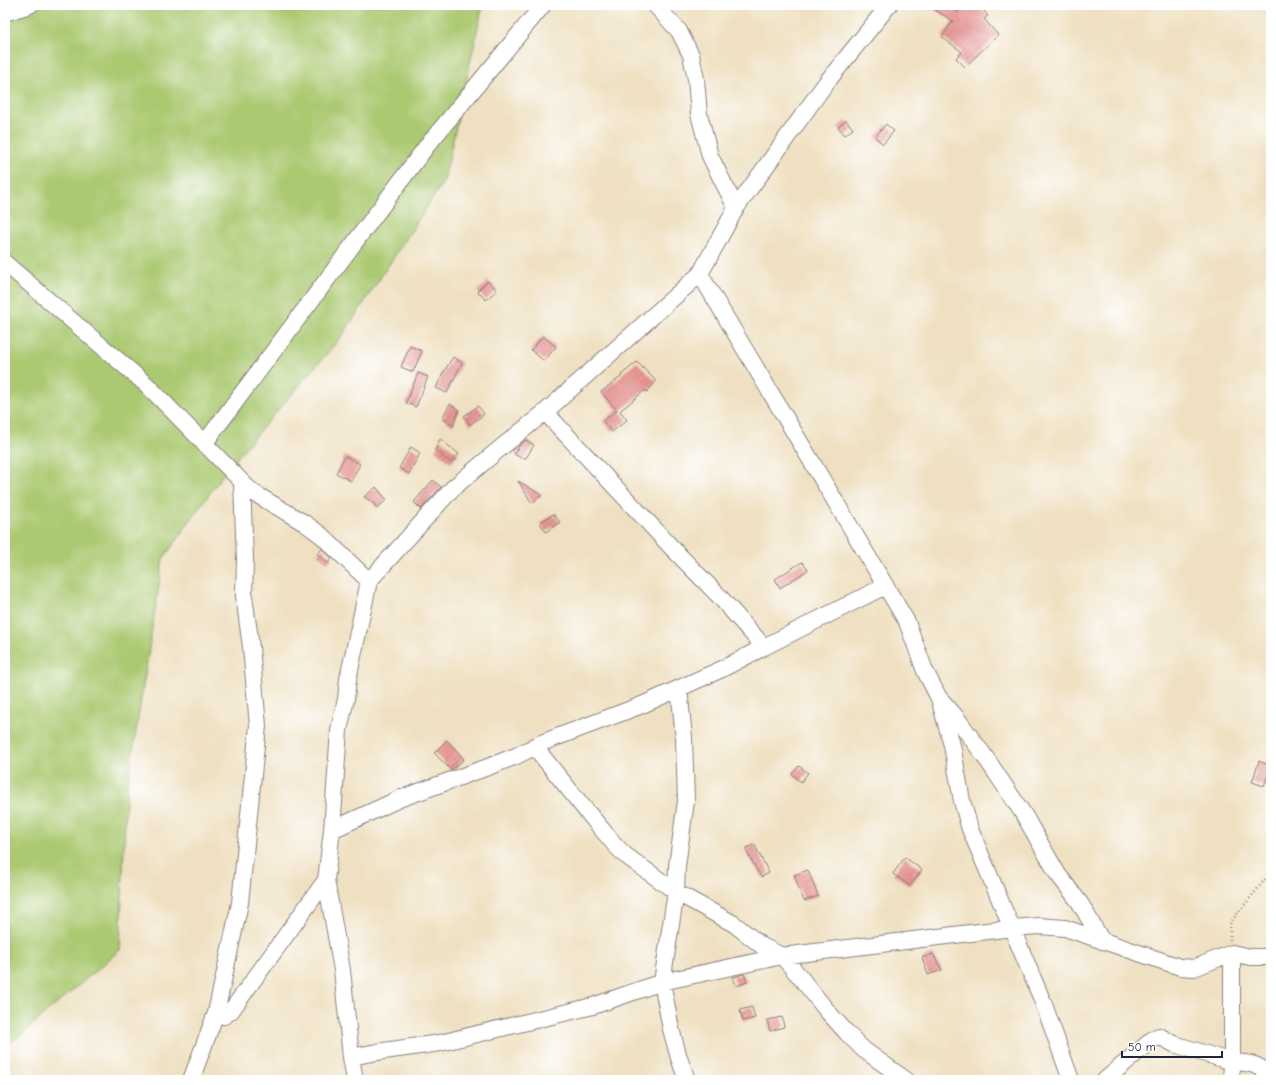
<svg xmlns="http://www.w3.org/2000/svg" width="1276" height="1085" viewBox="0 0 1276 1085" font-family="'Comic Neue',sans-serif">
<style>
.green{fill:#aac971;stroke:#667656}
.building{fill:url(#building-hatch)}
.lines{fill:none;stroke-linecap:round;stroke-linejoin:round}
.minor-casing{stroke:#88817e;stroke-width:18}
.path{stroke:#88817e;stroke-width:2.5;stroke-dasharray:1 3;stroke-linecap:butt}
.minor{stroke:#fff;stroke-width:16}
</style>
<defs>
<pattern id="building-hatch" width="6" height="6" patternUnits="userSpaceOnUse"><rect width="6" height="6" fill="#e99795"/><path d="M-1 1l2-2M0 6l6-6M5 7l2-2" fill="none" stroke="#bc7b7b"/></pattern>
</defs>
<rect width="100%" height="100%" fill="#fff"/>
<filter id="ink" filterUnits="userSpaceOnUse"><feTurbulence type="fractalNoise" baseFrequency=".025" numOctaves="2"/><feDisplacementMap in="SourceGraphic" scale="8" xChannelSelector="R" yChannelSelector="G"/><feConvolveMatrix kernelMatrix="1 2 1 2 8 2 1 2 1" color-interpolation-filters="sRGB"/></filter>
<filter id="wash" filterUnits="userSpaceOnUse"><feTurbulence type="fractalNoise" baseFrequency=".012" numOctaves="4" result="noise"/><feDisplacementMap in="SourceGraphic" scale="16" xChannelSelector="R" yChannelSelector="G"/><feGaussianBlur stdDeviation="0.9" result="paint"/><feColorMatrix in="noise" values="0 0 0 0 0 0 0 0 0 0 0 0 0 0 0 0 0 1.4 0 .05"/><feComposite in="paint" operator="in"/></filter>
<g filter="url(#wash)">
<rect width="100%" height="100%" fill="#efe0c1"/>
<path class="green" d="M 5,5 L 483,5 L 444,181 L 342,336 L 227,469 L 163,559 L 126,795 L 120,950 L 5,1048 Z"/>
<g id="blocks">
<path class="building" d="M 927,5 L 946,5 L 958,13 L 962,5 L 970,5 L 977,9 L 980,6 L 988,16 L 984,19 L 998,35 L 965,67 L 956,58 L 962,52 L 942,37 L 953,21 Z
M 846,120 L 853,129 L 845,135 L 838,127 Z
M 886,124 L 894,131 L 883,144 L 875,137 Z
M 488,281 L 497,290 L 486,300 L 477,291 Z
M 543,336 L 556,347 L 544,361 L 531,350 Z
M 410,346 L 422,351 L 413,372 L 401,367 Z
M 453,357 L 462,363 L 447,393 L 436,388 L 443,373 Z
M 637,362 L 656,381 L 647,392 L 645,390 L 620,411 L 627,420 L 612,432 L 603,421 L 617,410 L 601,392 L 622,376 L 621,375 Z
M 418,373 L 428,377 L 416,407 L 406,403 Z
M 450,404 L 459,410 L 453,426 L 442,418 Z
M 478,406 L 484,414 L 470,425 L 464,416 Z
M 440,439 L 459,454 L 451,463 L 435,450 Z
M 526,440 L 534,445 L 526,458 L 521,458 L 514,454 L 519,446 Z
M 411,447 L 420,453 L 409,474 L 399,468 Z
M 345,456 L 360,464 L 351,481 L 336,473 Z
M 433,480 L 441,487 L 421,509 L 414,502 Z
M 518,481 L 542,495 L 532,503 Z
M 376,487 L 387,500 L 377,508 L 372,502 L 364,497 Z
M 553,514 L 560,522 L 546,532 L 540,523 Z
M 322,549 L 332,558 L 328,563 L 317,554 Z
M 802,562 L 808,570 L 780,588 L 775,579 Z
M 447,740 L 464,759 L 453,769 L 451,770 L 434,753 Z
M 1259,761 L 1271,766 L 1264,786 L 1252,782 Z
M 799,766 L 808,773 L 801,782 L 792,774 Z
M 754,844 L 769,873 L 761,877 L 745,849 Z
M 905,857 L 922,870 L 910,886 L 893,874 Z
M 808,870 L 818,896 L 804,901 L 794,875 Z
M 933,954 L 942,970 L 928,975 L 922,958 Z
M 744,974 L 747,982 L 736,986 L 733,977 Z
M 752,1007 L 755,1018 L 743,1021 L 740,1010 Z
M 782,1017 L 784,1027 L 770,1031 L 767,1020 Z"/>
</g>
</g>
<g filter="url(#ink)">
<use href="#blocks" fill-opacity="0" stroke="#88817e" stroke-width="1"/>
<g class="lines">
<defs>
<path id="minor" d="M 655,5 L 679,31 L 691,55 L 696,79 L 699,114 L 710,156 L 736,208
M 5,13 L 30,5
M 5,263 L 148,386 L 248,488 L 254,493 L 306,524 L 321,535 L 369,581
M 700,274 L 907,622 L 925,671 L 939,698 L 952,745 L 962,801 L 970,829 L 1043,1002 L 1071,1080
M 545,412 L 674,550 L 719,596 L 764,647 L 885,586
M 204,444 L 426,147 L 543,5
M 679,688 L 684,738 L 686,801 L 677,866 L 676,892 L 662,982 L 671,1029 L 679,1058 L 687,1080
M 942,701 L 956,717 L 988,761 L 1024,815 L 1057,873 L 1080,903 L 1102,941
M 534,746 L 584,808 L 615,845 L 625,855 L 676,892 L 734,924 L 762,946 L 782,956 L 800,977 L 828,1012 L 847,1033 L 864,1050 L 906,1080
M 332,830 L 399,799 L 488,767 L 516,756 L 544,742 L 642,705 L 722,669 L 764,647
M 1232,953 L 1232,1062 C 1249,1063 1257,1063 1271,1076
M 216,1013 L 224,1016 L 231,1011 L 326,880
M 351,1057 L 377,1052 L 440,1043 L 593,1006 L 662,982 L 782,956 L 1012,928 L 1039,926 L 1065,928 L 1180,967 L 1194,968 L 1232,953 L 1250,957 L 1264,957 L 1271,955
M 191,1080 L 216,1013 L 240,903 L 258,726 L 251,647 L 244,596 L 245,560 L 242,483
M 355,1080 L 351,1057 L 342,970 L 326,880 L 332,830 L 339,730 L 346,699 L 348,679 L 369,581 L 453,488 L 503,446 L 545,412 L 700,274 L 736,208 L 826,83 L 889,5
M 1105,1080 L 1153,1039 L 1159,1036 L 1174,1044 L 1232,1062 L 1231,1080"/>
</defs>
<use href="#minor" class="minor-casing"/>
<path class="path" d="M 1230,940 L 1230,924 L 1234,918 L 1271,872"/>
<use href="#minor" class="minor"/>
</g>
</g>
<rect width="1276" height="1085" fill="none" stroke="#fff" stroke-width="20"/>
<path d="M1122 1051v6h100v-6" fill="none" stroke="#22223b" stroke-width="2"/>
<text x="1128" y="1051" font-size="12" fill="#22223b" stroke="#ffffff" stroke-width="3" paint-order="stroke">50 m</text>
</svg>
